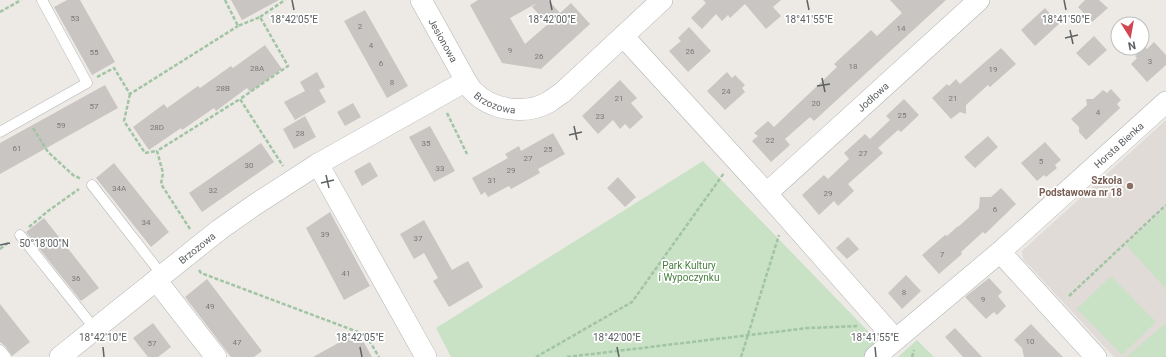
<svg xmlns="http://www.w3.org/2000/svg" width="1166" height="357" viewBox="0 0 1166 357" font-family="Roboto,sans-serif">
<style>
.education{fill:#e0dbd6}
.green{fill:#c9e1c5}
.building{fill:#c9c5c2;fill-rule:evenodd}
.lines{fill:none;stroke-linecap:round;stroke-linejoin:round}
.lane-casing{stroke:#b0b3b5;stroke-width:11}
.street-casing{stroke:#b0b3b5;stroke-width:22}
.path{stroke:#a1c4a5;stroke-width:2.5;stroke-dasharray:4 2;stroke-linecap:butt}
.lane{stroke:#fff;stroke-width:10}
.street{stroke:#fff;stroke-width:21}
.ticks{fill:none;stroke:#5d6163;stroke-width:1.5}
.education-dot{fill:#8d6e63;stroke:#fff;stroke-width:1.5}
.labels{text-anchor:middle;stroke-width:3.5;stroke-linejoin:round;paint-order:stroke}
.number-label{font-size:8px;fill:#787a7b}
.street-label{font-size:10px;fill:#5d6163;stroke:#fff}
.education-label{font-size:10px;font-weight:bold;fill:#785e54;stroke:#fff;text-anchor:end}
.park-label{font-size:10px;fill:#487f40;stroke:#fff}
.ticks-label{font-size:10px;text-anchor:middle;fill:#5d6163;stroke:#fff;stroke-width:3.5;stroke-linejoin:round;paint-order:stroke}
</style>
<rect width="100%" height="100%" fill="#edeae5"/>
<path class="education" d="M 1166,120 L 1166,357 L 1114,357 L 1023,259 L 1022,251 Z"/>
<path class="green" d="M 703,161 L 893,357 L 451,357 L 436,328 Z
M 1166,208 L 1166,289 L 1126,245 Z
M 1111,276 L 1156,322 L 1122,355 L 1077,309 Z
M 1166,323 L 1166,357 L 1126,357 Z
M 917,340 L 934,357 L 898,357 Z"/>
<path class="building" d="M 67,0 L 80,0 L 115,62 L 92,75 L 54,7 Z
M 231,0 L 279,0 L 242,20 Z
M 478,0 L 548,0 L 560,13 L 571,3 L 590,24 L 541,69 L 502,63 L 470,5 ZM 537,3 L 532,7 L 548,24 L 525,44 L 510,18 Z
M 703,0 L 781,0 L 773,7 L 781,16 L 766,29 L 745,4 L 730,18 L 728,15 L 722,21 L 716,14 L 702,29 L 691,18 L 706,3 Z
M 890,0 L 946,0 L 814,121 L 810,117 L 785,139 L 790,145 L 771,162 L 752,141 L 758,136 L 754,133 L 768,121 L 774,127 L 837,67 L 834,64 L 871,30 L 877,36 L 902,13 Z
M 1085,0 L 1099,0 L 1108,8 L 1092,22 L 1078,7 Z
M 1045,8 L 1059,24 L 1035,46 L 1021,30 Z
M 365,10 L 408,86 L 387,98 L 344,21 Z
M 689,27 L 711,51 L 688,72 L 669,51 L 681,41 L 678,38 Z
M 1094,36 L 1107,50 L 1089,66 L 1076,53 Z
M 1154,42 L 1166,55 L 1166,65 L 1147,82 L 1131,64 L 1137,58 L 1135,56 L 1145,47 L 1147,49 Z
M 265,45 L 282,69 L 250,92 L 247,88 L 216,111 L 214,108 L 182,130 L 181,128 L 149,150 L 133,127 L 164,104 L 167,108 L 198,86 L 200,88 L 231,66 L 233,68 Z
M 1001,48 L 1016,64 L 990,87 L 988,85 L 966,105 L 966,114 L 960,112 L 951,119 L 932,98 L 947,84 L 949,86 L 956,79 L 960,84 Z
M 317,72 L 325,87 L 319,90 L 326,102 L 295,120 L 284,102 L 305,91 L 300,82 Z
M 727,72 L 732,78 L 735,75 L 745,85 L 742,88 L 745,92 L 725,110 L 707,91 Z
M 620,80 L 637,98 L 631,103 L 643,117 L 630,129 L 625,124 L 620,129 L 613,120 L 598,134 L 582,116 Z
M 105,85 L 118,108 L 0,174 L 0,143 Z
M 1111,89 L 1121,100 L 1117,104 L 1120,108 L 1086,140 L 1079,132 L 1079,127 L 1071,119 L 1087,105 L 1086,99 L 1093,99 L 1103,90 L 1107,93 Z
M 904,99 L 919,115 L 901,132 L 898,130 L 878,148 L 883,153 L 848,184 L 854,191 L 838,206 L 834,201 L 819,215 L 802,195 L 824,175 L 828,179 L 849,159 L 844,153 L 865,134 L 870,139 L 890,120 L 886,116 Z
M 353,103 L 361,117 L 345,126 L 337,112 Z
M 305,116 L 316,137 L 294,149 L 283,129 Z
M 430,126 L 455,171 L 434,182 L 409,137 Z
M 553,133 L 565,154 L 538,169 L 540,173 L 511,189 L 509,186 L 488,197 L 485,192 L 481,195 L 472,178 L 508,158 L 505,154 L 519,146 L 521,151 Z
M 988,136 L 998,147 L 975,168 L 964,157 Z
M 1045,142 L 1061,160 L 1055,165 L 1057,168 L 1046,177 L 1044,175 L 1037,181 L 1021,163 Z
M 261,143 L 274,162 L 202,212 L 189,193 Z
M 370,162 L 378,176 L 362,186 L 354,171 Z
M 114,163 L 169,232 L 151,247 L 96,178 Z
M 618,177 L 636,197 L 625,207 L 607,188 Z
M 1001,188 L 1016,204 L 985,234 L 983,232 L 961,252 L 962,254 L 939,274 L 922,255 L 945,235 L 947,236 L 958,226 L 958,227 L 979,208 L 980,197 L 991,197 Z
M 330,212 L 370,286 L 344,300 L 306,228 Z
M 44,218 L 99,288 L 81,301 L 26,232 Z
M 424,220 L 452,270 L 468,261 L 483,287 L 449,307 L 433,281 L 438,278 L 424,253 L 414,259 L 400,234 Z
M 848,237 L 859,249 L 847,259 L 836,248 Z
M 906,275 L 921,291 L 902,309 L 888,293 Z
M 989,278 L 1002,292 L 998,296 L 1006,306 L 997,315 L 994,312 L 986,319 L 965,297 Z
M 207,279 L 262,351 L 254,357 L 231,357 L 185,297 Z
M 0,304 L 30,342 L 12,356 L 5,346 L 0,342 Z
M 153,323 L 171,347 L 158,357 L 148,357 L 133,338 Z
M 1031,324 L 1049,343 L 1063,357 L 1024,357 L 1022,348 L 1014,340 Z
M 955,328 L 982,357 L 963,357 L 945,337 Z
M 358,332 L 372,357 L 313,357 Z"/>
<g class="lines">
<defs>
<path id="lane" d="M 0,132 L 87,83 L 42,0
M 92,185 L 162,275
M 20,235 L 95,329
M 0,350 L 6,357"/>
<g id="street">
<path id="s1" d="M 421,0 L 466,81"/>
<path d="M 623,36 L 760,186 L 895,339"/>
<path d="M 318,164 L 426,357"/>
<path id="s2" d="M 767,193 L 979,0"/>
<path d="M 1000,252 L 1096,357"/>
<path d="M 156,280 L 216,357"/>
<path id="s3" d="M 60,357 L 219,230 L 253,206 L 318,164 L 466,81 C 468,84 470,88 473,91 C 492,111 526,115 549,102 C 553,99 557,96 562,93 L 662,0"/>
<path id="s4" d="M 875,357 L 1000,252 L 1166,102"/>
</g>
</defs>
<use href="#lane" class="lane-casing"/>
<use href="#street" class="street-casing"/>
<path class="path" d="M 225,0 L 238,26 L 260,17 L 288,66 L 240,99 L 283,166
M 0,12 L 21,0
M 260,17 L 285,0
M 97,77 L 114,68 L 130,94 L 238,26
M 130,94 L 124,121 L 145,153 L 157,151
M 447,113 L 467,154
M 33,128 L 48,152 L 73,175 L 81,179
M 29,227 L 48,211 L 79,189
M 190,229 L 161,184 L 163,173 L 157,151 L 240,99
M 0,249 L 9,242
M 199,270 L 201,273 L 366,335 L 379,357
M 1069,296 L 1166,205
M 536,357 L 632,302 L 724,173
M 567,357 L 808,328 L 859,326
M 741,357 L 779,235
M 912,357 L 914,350"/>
<use href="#lane" class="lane"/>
<use href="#street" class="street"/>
</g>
<path class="ticks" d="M 292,0 L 294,10M 550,0 L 552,10M 807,0 L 809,10M 1064,0 L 1066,10M 1070,30 L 1073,44M 1065,38 L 1078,35M 822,78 L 825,92M 817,86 L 830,84M 574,126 L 577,140M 569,135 L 582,132M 326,175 L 329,188M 321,183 L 334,180M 0,245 L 10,243M 103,347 L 104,357M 360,347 L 362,357M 617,347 L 619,357M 875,347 L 876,357"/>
<circle class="education-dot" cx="1130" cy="186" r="4"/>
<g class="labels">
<g class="number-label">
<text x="75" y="21">53</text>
<text x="360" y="29">2</text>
<text x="901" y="31">14</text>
<text x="371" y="48">4</text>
<text x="510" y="53">9</text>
<text x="690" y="54">26</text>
<text x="94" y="55">55</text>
<text x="539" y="59">26</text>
<text x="1150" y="64">3</text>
<text x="381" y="66">6</text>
<text x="853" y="69">18</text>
<text x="257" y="71">28A</text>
<text x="993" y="72">19</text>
<text x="392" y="85">8</text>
<text x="223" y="91">28B</text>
<text x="726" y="94">24</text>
<text x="619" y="101">21</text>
<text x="953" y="101">21</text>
<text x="816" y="106">20</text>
<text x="94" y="109">57</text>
<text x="1098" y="115">4</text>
<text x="902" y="118">25</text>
<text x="600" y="119">23</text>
<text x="61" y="128">59</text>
<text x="157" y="130">28D</text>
<text x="300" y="136">28</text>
<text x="770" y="143">22</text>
<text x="426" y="146">35</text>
<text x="17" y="151">61</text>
<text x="548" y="152">25</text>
<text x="863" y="156">27</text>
<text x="528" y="161">27</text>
<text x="1041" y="164">5</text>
<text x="249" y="168">30</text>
<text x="440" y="171">33</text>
<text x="511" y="173">29</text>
<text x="492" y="183">31</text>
<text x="119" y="191">34A</text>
<text x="213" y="193">32</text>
<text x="828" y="196">29</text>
<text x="995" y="212">6</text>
<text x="146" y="225">34</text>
<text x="325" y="237">39</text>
<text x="418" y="241">37</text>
<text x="942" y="257">7</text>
<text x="346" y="276">41</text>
<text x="76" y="281">36</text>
<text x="904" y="295">8</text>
<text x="983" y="302">9</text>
<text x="210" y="309">49</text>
<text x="1030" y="344">10</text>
<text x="237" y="345">47</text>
<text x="152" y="346">57</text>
</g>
<g class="street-label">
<text dy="4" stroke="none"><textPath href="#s1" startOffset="46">Jesionowa</textPath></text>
<text dy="4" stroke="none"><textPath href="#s2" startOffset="143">Jodłowa</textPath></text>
<text dy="4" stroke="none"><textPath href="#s3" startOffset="530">Brzozowa</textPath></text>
<text dy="4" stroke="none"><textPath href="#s4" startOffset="323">Horsta Bienka</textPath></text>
<text dy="4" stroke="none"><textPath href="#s3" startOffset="175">Brzozowa</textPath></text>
</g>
<g class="education-label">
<text x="1122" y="184">Szkoła<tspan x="1122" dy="12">Podstawowa nr 18</tspan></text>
</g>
<g class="park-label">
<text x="689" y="269">Park Kultury<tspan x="689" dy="12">i Wypoczynku</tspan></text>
</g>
</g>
<g class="ticks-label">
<text x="294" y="23">18°42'05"E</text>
<text x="552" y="23">18°42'00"E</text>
<text x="809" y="23">18°41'55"E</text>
<text x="1066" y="23">18°41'50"E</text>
<text x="44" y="247">50°18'00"N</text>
<text x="103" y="341">18°42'10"E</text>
<text x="360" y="341">18°42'05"E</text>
<text x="617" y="341">18°42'00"E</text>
<text x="875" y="341">18°41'55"E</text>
</g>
<g transform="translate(1130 36) rotate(169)"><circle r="19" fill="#ffffff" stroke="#bec0c1"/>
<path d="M0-3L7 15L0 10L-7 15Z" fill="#d24652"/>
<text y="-6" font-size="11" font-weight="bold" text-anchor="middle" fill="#5d6163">N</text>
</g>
</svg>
